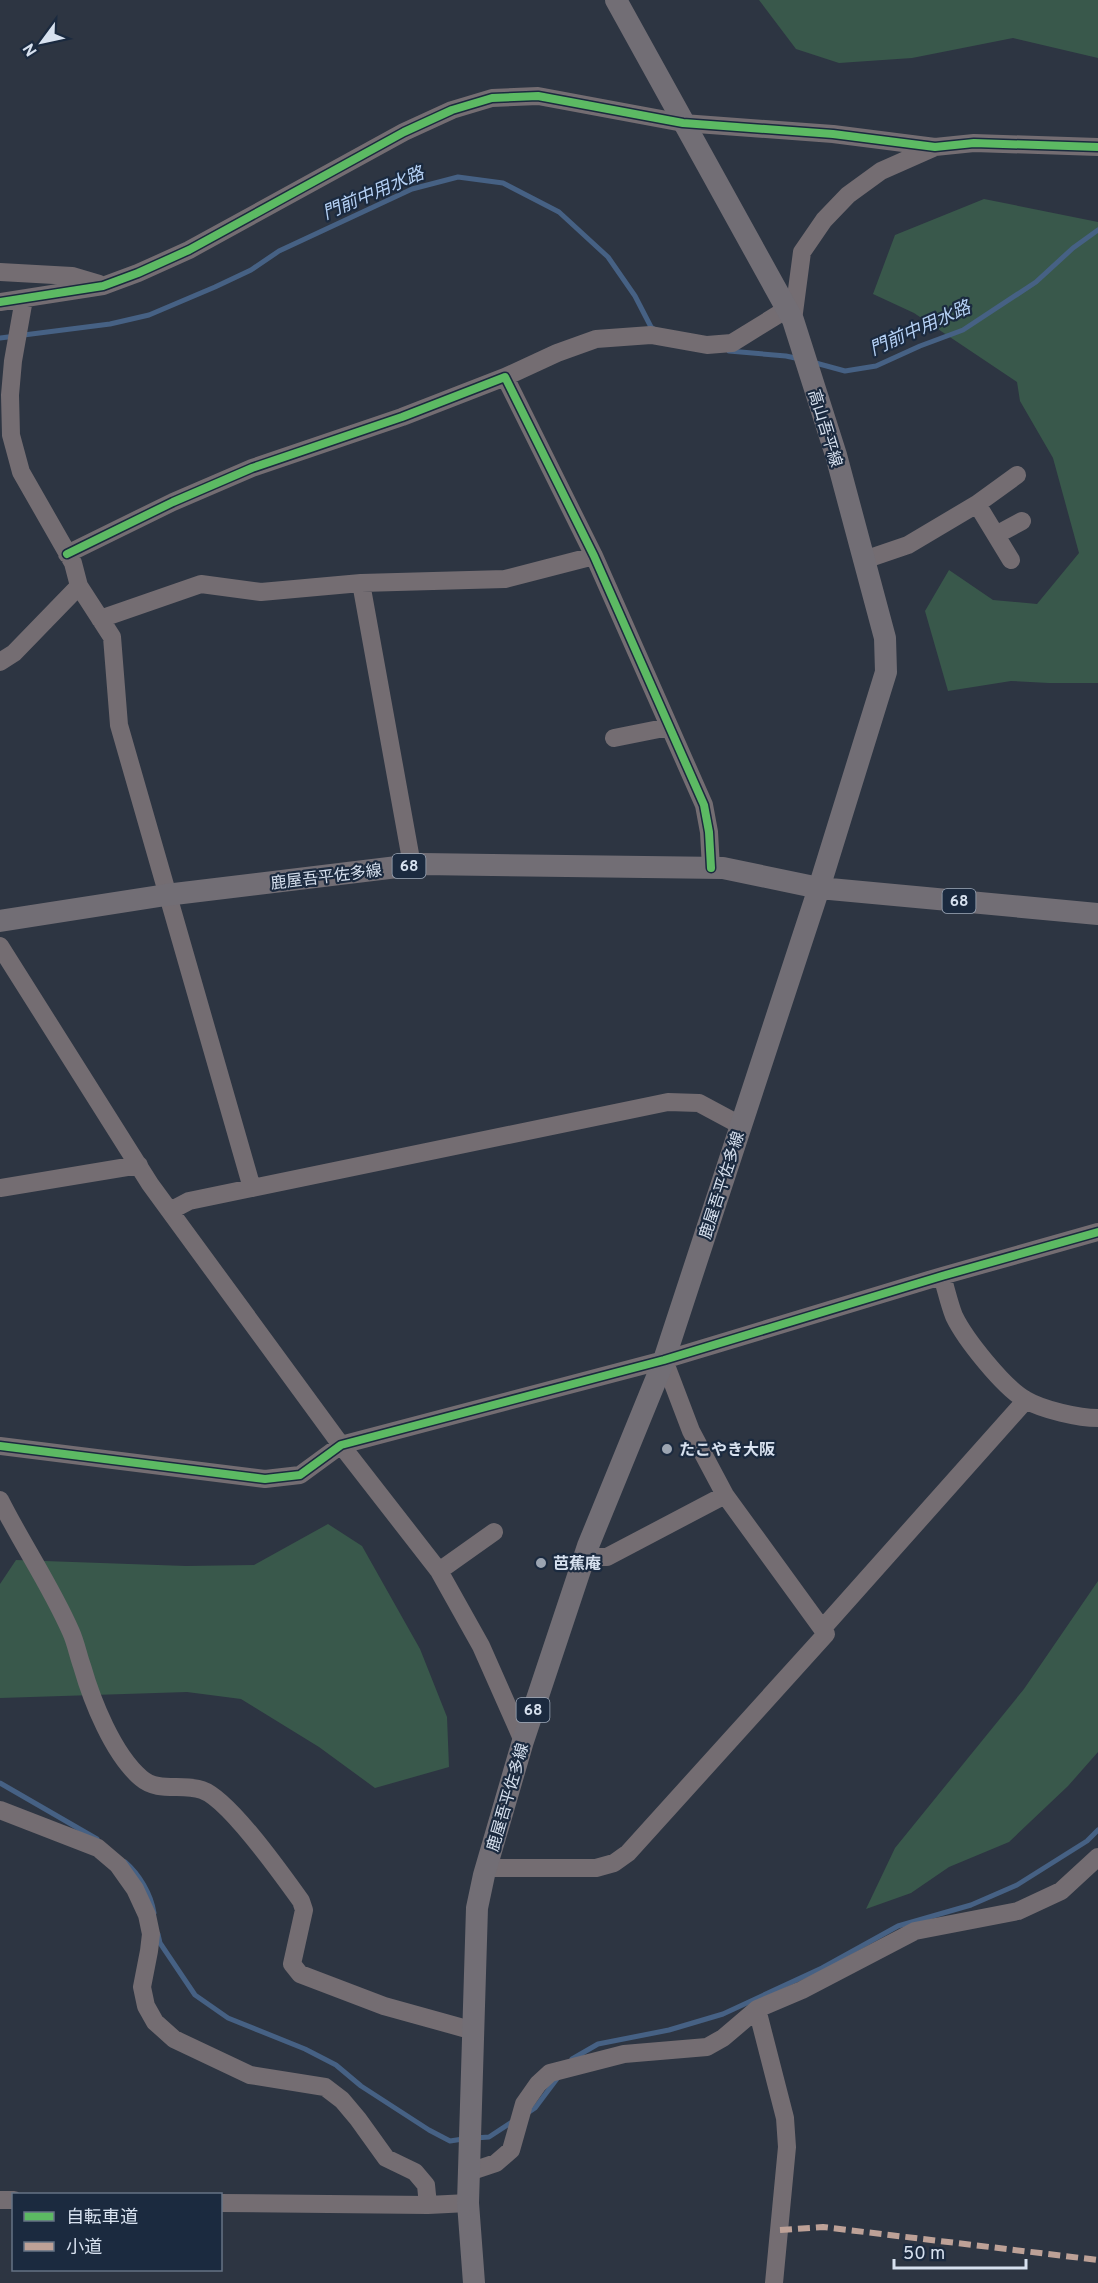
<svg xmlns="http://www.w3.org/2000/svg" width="1098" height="2283" viewBox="0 0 1098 2283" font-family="Overpass,'Noto Sans JP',sans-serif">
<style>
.green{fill:#39584b}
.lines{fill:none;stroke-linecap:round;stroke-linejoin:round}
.stream{stroke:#466184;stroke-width:5}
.minor{stroke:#746d72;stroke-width:18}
.major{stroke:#726e75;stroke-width:22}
.quiet{stroke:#bda197;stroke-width:6;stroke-dasharray:12 6;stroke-linecap:butt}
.cycleway-casing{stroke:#1b2a3f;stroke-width:11}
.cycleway{stroke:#5cba63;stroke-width:8}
.poi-dot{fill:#9ca5b2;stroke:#1b2a3f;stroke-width:2}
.labels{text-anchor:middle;stroke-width:4.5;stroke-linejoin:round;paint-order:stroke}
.shield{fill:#1b2a3f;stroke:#9faaba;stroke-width:1.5}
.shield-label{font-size:15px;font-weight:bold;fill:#d7e1ef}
.street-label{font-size:16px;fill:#d7e1ef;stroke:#1b2a3f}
.poi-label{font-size:16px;font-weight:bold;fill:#d7e1ef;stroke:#1b2a3f;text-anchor:start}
.water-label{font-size:18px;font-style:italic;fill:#b5d1f5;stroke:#1b2a3f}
</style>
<rect width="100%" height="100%" fill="#2d3542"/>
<path class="green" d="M 759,0 L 1098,0 L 1098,58 L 1013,38 L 912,58 L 839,63 L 796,49 Z
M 984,199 L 1098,222 L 1098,683 L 1049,683 L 1011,681 L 948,691 L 925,611 L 949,570 L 993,600 L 1037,604 L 1079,553 L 1053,458 L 1020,401 L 1017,382 L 914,313 L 873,294 L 895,235 Z
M 328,1524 L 362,1546 L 420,1649 L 447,1717 L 449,1767 L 375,1788 L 319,1747 L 241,1699 L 187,1692 L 0,1698 L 0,1584 L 16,1560 L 186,1566 L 254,1565 Z
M 1098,1581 L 1098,1752 L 1068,1786 L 1009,1842 L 949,1867 L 911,1893 L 866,1909 L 895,1848 L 1024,1689 Z"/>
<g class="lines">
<path class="stream" d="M 0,338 L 110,324 L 149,315 L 215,287 L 251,270 L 279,251 L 412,189 L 458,177 L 503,183 L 559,212 L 608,257 L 635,296 L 651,327 L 655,330
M 729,351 L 786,356 L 800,359
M 812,362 L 845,371 L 876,366 L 920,346 L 963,330 L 1036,282 L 1073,248 L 1098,230
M 0,1783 L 97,1839
M 125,1862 C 139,1874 151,1894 154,1913
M 158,1934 L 160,1943 L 195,1995 L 228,2018 L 305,2049 L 336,2065 L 361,2086 L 429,2130 L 450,2141 L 463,2139
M 572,2059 L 598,2044 L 669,2030 L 723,2014 L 822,1968 L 898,1926 L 971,1905 L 1017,1885 L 1087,1841 L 1098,1830
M 526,2114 L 535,2108 L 559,2076
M 475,2138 L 489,2137 L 515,2120"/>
<path class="minor" d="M 0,272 L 72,276 L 99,284
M 24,299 L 13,361 L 10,395 L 11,435 L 21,472 L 73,563 L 79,586 L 112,637 L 119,725 L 252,1188
M 0,302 L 103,286 L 138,273 L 189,250 L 404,132 L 452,110 L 492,98 L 538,96 L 683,123 L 833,134 L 935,147 L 974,143 L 1098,147
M 793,320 L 802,252 L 824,220 L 848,195 L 881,171 L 933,148
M 505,377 L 557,353 L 596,339 L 651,335 L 707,345 L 732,343 L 787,309
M 977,504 L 1011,560
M 996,535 L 1022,521
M 67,554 L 173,502 L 252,468 L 402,417 L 505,377 L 594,556 L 704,805 L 709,832 L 711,868
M 864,560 L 908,545 L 977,504 L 1017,475
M 361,583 L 505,579 L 594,556
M 100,619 L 201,584 L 261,592 L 361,583 L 412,865
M 0,662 L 14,653 L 79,586
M 614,738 L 669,727
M 0,946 L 150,1184 L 341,1445 L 439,1571 L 481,1646 L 523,1741
M 0,1188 L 139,1165
M 170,1211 L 189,1201 L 668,1102 L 699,1103 L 740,1125
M 942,1276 C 946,1289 949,1303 954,1316 C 965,1339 1004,1388 1026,1400 C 1043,1410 1079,1418 1098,1418
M 0,1446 L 265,1479 L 300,1475 L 341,1445 L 664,1360 L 942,1276 L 1098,1232
M 0,1500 C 22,1544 51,1586 71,1632 C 76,1643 78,1655 82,1666 C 92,1701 113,1754 141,1778 C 158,1793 182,1783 202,1790 C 229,1799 283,1876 301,1901 L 304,1910 L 292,1964 L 300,1974 L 384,2006 L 474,2031
M 585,1557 L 607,1557 L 725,1495
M 439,1571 L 494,1532
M 822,1629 L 1026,1400
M 0,1810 L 98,1848 L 118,1865 L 135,1889 L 147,1915 L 151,1934 L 149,1951 L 142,1987 L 146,2006 L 155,2022 L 174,2039 L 250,2075 L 325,2087 L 342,2100 L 358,2119 L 386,2158 L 415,2172 L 426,2185 L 428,2205
M 486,1868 L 596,1868 L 614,1863 L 628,1853 L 826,1634 L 725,1495 L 691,1431 L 664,1360
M 757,2009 L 785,2118 L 787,2147 L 774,2283
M 469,2172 L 496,2163 L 511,2150 L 524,2104 L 538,2084 L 550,2073 L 624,2054 L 707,2047 L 723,2038 L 757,2009 L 802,1990 L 915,1931 L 1018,1911 L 1061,1891 L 1098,1857
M 0,2200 L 14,2200
M 220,2203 L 428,2205 L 468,2203"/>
<path class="major" d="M 0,921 L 166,895 L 422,864 L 723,868 L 819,888 L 1098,914
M 474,2283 L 468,2203 L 477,1908 L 484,1875 L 523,1741 L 588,1546 L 664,1360 L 819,888 L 886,672 L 885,638 L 836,455 L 793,320 L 616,0"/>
<path class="quiet" d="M 780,2230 L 823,2227 L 1098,2260"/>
<defs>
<path id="cycleway" d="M 0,302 L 103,286 L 138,273 L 189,250 L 404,132 L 452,110 L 492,98 L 538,96 L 683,123 L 833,134 L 935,147 L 974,143 L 1098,147
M 67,554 L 173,502 L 252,468 L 402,417 L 505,377 L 594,556 L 704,805 L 709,832 L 711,868
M 0,1446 L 265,1479 L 300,1475 L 341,1445 L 664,1360 L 942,1276 L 1098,1232"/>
</defs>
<use href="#cycleway" class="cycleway-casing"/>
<use href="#cycleway" class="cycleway"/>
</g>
<g class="poi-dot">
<circle cx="667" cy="1449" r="6"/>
<circle cx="541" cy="1563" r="6"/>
</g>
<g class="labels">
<g class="shield">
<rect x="392.5" y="854" width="33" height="24" rx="4.5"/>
<rect x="942.5" y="889" width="33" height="24" rx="4.5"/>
<rect x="516.5" y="1698" width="33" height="24" rx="4.5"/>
</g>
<g class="shield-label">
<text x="409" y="871">68</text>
<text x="959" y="906">68</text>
<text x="533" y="1715">68</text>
</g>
<g class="street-label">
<text transform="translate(826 428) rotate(73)" y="6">高山吾平線</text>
<text transform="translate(326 876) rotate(-7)" y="6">鹿屋吾平佐多線</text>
<text transform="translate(721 1185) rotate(-72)" y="6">鹿屋吾平佐多線</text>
<text transform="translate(507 1797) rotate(-74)" y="6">鹿屋吾平佐多線</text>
</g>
<g class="poi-label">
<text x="679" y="1455">たこやき大阪</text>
<text x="553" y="1569">芭蕉庵</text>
</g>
<g class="water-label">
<text transform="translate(373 193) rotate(-23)" y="6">門前中用水路</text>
<text transform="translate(920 328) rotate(-24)" y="6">門前中用水路</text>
</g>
</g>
<rect x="12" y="2193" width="210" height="78" fill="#1b2a3f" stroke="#667385" stroke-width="1.5"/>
<rect x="24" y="2212" width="30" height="9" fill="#5cba63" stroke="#667385" stroke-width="1.5"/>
<text x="66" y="2223" font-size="18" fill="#d7e1ef">自転車道</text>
<rect x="24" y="2242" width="30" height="9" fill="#bda197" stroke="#667385" stroke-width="1.5"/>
<text x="66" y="2253" font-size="18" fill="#d7e1ef">小道</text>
<g transform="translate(42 42) rotate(237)" stroke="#1b2a3f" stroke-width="4.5" paint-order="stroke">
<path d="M0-4.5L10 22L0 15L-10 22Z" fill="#d7e1ef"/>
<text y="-9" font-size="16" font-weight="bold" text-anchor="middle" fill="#d7e1ef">N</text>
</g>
<path d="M894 2259v9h132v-9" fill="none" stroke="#d7e1ef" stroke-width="3"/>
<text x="903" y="2259" font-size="18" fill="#d7e1ef" stroke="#1b2a3f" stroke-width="4.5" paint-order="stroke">50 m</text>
</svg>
